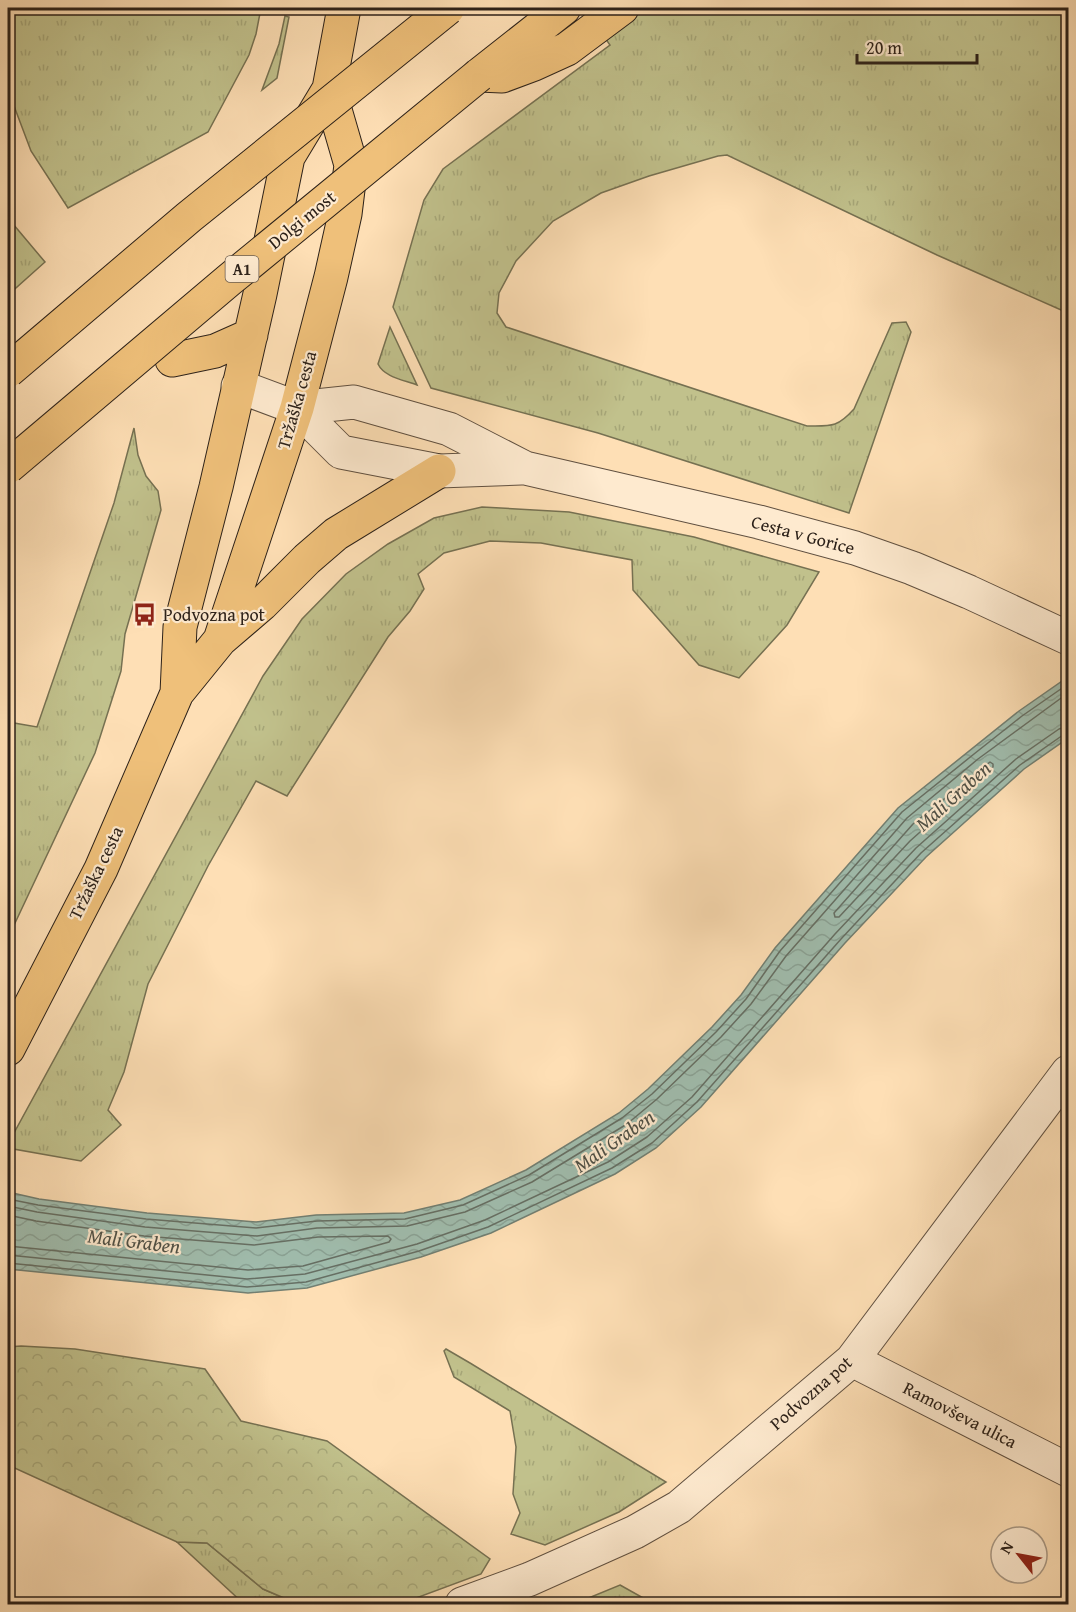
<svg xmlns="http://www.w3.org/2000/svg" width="1076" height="1612" viewBox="0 0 1076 1612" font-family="'Gentium Book Plus',serif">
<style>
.grass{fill:url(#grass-tufts);stroke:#767152;stroke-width:1.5}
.forest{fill:url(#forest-crowns);stroke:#767152;stroke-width:1.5}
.water{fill:url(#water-waves);stroke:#727f72;stroke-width:1.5}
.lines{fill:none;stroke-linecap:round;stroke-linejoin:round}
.shore{stroke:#666f64;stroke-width:1.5}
.minor-casing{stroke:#605040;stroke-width:35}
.major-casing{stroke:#2c2119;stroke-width:35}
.highway-casing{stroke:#2c2119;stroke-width:35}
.minor{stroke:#feeacf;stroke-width:33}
.major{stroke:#efc07a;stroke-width:33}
.highway{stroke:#efc07a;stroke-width:33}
.highway-bridge-casing{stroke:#2c2119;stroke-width:35;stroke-linecap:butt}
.highway-bridge{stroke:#efc07a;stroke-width:33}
.labels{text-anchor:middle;stroke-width:4.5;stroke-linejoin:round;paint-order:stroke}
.shield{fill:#feeacf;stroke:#6b5d50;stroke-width:1.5}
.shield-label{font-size:16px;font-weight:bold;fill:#2c2119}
.street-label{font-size:18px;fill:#2c2119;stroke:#feeacf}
.poi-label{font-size:18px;fill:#2c2119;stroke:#feeacf;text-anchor:start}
.water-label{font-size:20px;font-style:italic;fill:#4f5046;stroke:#feeacf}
</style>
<defs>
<pattern id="grass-tufts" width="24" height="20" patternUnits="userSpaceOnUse" patternTransform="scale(1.5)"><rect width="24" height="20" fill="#c1c18c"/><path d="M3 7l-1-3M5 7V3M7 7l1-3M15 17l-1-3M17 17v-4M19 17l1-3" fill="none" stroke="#a6a678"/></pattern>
<pattern id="forest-crowns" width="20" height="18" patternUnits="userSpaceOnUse" patternTransform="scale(1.5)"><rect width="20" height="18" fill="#c1c18c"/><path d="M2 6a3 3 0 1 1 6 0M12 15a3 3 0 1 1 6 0" fill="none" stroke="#a6a678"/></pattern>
<pattern id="water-waves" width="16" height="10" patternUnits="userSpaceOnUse" patternTransform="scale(1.5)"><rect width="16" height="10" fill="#a0bdae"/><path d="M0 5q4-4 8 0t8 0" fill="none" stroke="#8aa295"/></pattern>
</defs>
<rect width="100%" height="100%" fill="#fedfb5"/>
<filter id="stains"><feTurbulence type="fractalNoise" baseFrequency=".00333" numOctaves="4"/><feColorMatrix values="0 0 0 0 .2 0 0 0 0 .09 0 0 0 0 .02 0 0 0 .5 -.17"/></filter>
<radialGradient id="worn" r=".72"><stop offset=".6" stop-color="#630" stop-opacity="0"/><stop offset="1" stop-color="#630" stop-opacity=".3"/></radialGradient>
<path class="grass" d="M 8,8 L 261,8 L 256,34 L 249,55 L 208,132 L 68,208 L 31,151 L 8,90 Z
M 646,8 L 1068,8 L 1068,313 L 937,255 L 727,155 L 718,156 L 649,176 L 601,193 L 553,221 L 516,261 L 499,293 L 497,313 L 506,327 L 807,426 C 831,426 837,428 854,409 L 892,323 L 906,322 L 911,332 L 849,513 L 598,433 L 431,388 L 393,307 L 424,200 L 443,169 L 610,45 L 605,38 Z
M 285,16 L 289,17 L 277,78 L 262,90 L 279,44 Z
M 8,218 L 45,262 L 8,295 Z
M 390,327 L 417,385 C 404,380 384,377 378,364 Z
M 134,428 L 138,455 L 146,476 L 158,491 L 161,510 L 125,634 L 121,671 L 95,753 L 8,938 L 8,722 L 37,727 L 114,503 Z
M 482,507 L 569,512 L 694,537 L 819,572 L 787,625 L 739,678 L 699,665 L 633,590 L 632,560 L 541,543 L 490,541 L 444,553 L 418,574 L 424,589 L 410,611 L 388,637 L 287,796 L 256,781 L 208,866 L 148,984 L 124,1072 L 108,1110 L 121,1125 L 81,1161 L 8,1148 L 8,1144 L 263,676 L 302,619 L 346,574 L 388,544 L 434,518 Z
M 446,1349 L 470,1363 L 666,1482 L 619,1512 L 545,1545 L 511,1534 L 520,1513 L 513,1494 L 516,1447 L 510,1411 L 454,1377 L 444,1351 Z
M 177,1542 L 207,1543 L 263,1589 L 298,1604 L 244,1604 Z
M 620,1585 L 654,1604 L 574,1604 Z"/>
<path class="forest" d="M 21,1346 L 75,1349 L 205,1369 L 241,1421 L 327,1441 L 490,1559 L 481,1574 L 400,1604 L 298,1604 L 263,1589 L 207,1543 L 177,1542 L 8,1465 L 8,1347 Z"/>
<path class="water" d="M 1068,677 L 1068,738 L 1024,769 L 926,857 L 845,943 L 701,1107 L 656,1148 L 615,1174 L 491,1233 L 421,1257 L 307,1288 L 248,1293 L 8,1269 L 8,1192 L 39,1199 L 147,1213 L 256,1222 L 316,1215 L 404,1213 L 460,1200 L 526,1170 L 619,1113 L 648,1089 L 712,1027 L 741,995 L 775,948 L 898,808 L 1019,711 Z"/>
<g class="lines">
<path class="shore" d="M 990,762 L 993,764 L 993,767 L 910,841 L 839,917 L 835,917 L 834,913 L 913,824 Z
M 8,1199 L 38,1205 L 146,1219 L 256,1228 L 317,1221 L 405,1219 L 463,1205 L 529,1175 L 622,1118 L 652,1094 L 716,1032 L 746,999 L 780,951 L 902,812 L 974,754 L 1022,716 L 1068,684
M 8,1206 L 37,1212 L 145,1227 L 257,1236 L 317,1228 L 407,1226 L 465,1212 L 532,1182 L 627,1124 L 657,1099 L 721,1037 L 751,1004 L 786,956 L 907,818 L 978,759 L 1068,693
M 8,1215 L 36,1221 L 144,1236 L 254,1245 L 318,1237 L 388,1236 L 391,1239 L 389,1242 L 303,1266 L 248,1270 L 8,1246
M 8,1255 L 247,1279 L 305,1274 L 417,1244 L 485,1220 L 608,1162 L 647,1137 L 692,1097 L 835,934 L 916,848 L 1016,759 L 1059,729 L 1068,726
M 8,1263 L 247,1287 L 306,1282 L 419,1251 L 488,1227 L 612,1168 L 652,1143 L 697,1102 L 841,939 L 921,853 L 1020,765 L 1063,735 L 1068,734"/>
<defs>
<path id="minor" d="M 238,386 L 297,408 L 341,452 L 439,471 L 521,468
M 297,408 L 354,402 L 449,429 L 525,468 L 759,522 L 855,548 L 912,568 L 969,592 L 1068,638
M 852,1360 L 1068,1470
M 462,1604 L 530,1579 L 635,1532 L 679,1507 L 852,1360 L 1068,1072"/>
<path id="major" d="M 172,360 L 215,351 L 251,335
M 220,640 L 262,604 L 307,559 L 336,534 L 439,471
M 177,693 L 180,627 L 216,487 L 260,294 L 288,157 L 329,89 L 344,8
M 8,1049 L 101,869 L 177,693 L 220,640 L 297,408 L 331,277 L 345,214 L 351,165 L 329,89"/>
<path id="highway" d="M 479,75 L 502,76 L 534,64 L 567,49 L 622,8
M 479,75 L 564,8"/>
</defs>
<use href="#minor" class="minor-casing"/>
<use href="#major" class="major-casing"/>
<use href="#highway" class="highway-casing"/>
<use href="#minor" class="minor"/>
<use href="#major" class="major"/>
<use href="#highway" class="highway"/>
<defs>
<path id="highway-bridge" d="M 8,371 L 189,217 L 448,8
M 8,467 L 229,280 L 479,75"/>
</defs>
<use href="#highway-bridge" class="highway-bridge-casing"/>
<use href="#highway-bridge" class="highway-bridge"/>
</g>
<defs>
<symbol id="bus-bare" viewBox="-9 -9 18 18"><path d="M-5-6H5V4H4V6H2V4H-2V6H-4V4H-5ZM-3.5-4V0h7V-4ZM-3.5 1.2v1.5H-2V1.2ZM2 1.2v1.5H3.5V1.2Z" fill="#8f2418" stroke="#feeacf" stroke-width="2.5" paint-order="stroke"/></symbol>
</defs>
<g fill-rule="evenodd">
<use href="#bus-bare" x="128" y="598" width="33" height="33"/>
</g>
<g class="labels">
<rect class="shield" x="225.5" y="256" width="33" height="26" rx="4.5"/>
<g class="shield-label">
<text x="242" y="275">A1</text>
</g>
<g class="street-label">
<text transform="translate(302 220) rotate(-39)" y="6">Dolgi most</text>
<text transform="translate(297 400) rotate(-74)" y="6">Tržaška cesta</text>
<text transform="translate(803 535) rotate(15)" y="6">Cesta v Gorice</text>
<text transform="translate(96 873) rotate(-64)" y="6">Tržaška cesta</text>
<text transform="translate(811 1393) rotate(-41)" y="6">Podvozna pot</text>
<text transform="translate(960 1415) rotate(27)" y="6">Ramovševa ulica</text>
</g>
<g class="poi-label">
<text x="163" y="621">Podvozna pot</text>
</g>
<g class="water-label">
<text transform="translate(953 796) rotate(-42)" y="7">Mali Graben</text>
<text transform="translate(614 1141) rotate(-35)" y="7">Mali Graben</text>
<text transform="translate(134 1241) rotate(7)" y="7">Mali Graben</text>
</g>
</g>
<rect width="1076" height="1612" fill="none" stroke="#fedfb5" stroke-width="30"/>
<rect x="9" y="9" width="1058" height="1594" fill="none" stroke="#2c2119" stroke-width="3"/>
<rect x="15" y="15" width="1046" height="1582" fill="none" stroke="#2c2119" stroke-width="1.5"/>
<g transform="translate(1019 1555) rotate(301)"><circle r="28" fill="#feeacf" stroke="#aa9a86" stroke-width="1.5"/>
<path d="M0-4.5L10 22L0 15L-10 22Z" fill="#8f2418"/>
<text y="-9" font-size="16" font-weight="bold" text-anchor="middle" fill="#2c2119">N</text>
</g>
<path d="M857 54v9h120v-9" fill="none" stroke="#2c2119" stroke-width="3"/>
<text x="866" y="54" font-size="18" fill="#2c2119" stroke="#feeacf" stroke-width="4.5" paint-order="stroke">20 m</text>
<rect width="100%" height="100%" filter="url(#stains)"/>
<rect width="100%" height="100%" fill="url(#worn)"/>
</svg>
